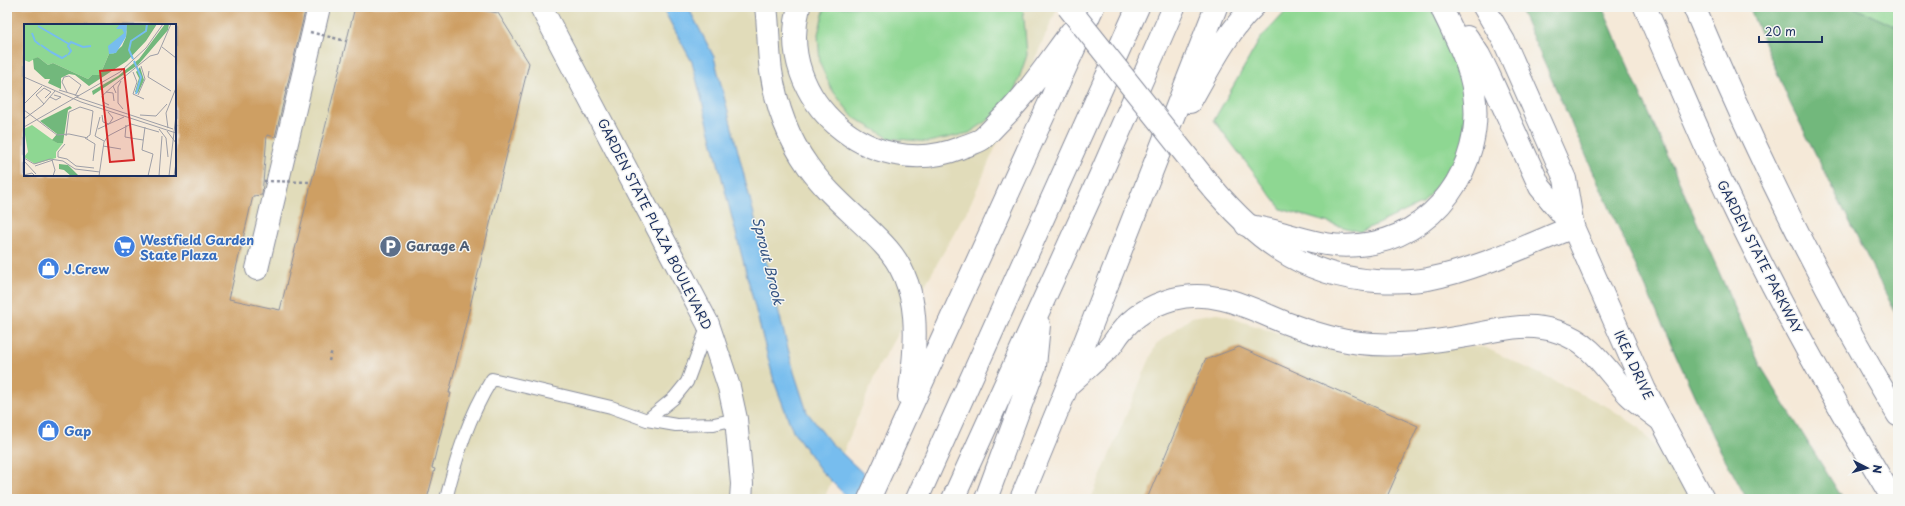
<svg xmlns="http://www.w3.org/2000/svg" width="1905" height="506" viewBox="0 0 1905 506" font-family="'Playpen Sans',sans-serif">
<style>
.built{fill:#e1dcba;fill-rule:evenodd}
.green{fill:#8ed792;stroke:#548378}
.forest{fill:#72b87c;stroke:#46746d}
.water{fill:#77bdee;stroke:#4976a6}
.building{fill:#ce9f63;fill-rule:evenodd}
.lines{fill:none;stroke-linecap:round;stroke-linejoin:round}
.service-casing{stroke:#888c9b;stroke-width:14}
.minor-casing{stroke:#888c9b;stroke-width:24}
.tertiary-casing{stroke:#888c9b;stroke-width:24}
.trunk-casing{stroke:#888c9b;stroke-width:24}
.motorway-casing{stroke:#888c9b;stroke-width:24}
.path{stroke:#888c9b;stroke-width:2.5;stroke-dasharray:3 3;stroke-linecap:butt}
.service{stroke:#fff;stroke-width:12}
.minor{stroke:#fff;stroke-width:22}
.tertiary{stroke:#fff;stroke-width:22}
.trunk{stroke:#fff;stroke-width:22}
.motorway{stroke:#fff;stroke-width:22}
.minor-bridge-casing{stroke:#888c9b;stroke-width:24;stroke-linecap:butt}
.path-bridge{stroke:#888c9b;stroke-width:2.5;stroke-dasharray:3 3;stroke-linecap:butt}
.minor-bridge{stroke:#fff;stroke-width:22}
.labels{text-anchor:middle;stroke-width:3;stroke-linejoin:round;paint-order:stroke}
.street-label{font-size:13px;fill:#1b2f5e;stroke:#f6f6f2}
.shop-label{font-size:13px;font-weight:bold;fill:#366cbe;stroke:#f6f6f2;text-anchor:start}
.service-label{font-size:13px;font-weight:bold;fill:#4e5e75;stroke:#f6f6f2;text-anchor:start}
.water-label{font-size:14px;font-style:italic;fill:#325282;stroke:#f6f6f2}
.inset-river{fill:none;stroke:#77bdee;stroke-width:2}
.inset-road{fill:none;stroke:#9e9fa7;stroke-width:1}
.view{fill:#d62828;fill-opacity:0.15;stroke:#d62828;stroke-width:2}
.inset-edge{fill:none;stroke:#1b2f5e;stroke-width:2}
</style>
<rect width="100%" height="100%" fill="#f6f6f2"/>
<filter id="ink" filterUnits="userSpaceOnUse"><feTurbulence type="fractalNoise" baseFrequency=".025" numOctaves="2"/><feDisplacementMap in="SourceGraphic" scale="8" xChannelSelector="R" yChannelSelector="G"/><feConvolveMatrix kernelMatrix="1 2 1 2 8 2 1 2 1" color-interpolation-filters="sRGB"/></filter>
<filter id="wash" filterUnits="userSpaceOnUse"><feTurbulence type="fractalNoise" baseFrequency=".012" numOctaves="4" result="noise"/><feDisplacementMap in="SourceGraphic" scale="16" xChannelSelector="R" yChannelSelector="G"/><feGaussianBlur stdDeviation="0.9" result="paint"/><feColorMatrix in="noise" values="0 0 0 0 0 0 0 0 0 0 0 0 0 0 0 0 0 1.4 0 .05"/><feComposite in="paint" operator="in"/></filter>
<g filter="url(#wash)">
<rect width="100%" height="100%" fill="#f5e9d8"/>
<path class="built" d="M 7,7 L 1058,7 L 968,209 L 878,368 L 824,499 L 7,499 ZM 25,25 L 175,25 L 175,175 L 25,175 Z
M 1216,313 L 1341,354 L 1392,356 L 1457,347 L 1484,347 L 1608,407 L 1640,428 L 1694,499 L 1091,499 L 1156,344 L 1192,317 Z"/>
<path class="green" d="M 825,7 L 1023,7 L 1027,55 L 1015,90 L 996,115 L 969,133 L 928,142 L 889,138 L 853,117 L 832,90 L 820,64 L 818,34 Z
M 1290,7 L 1423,7 L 1436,14 L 1466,75 L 1464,151 L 1423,203 L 1360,232 L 1281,209 L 1214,120 L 1260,39 Z
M 1853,7 L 1898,7 L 1898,28 Z"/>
<path class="forest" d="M 1519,7 L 1602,7 L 1760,365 L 1843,499 L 1747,499 L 1713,437 Z
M 1749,7 L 1853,7 L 1898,28 L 1898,318 L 1790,103 Z"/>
<path class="water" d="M 662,7 L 688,7 L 714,57 L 794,372 L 807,412 L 830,442 L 890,499 L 849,499 L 821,471 L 792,429 L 774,381 L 692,62 Z"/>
<g id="blocks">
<path class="building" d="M 7,7 L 306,7 L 275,137 L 267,135 L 262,195 L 253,196 L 229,299 L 280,310 L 355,7 L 465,7 L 498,13 L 529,63 L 449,393 L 451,393 L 432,468 L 435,469 L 427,499 L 7,499 ZM 25,25 L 175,25 L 175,175 L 25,175 Z
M 1239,347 L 1418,426 L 1386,499 L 1147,499 L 1205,360 Z"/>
</g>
</g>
<g filter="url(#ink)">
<use href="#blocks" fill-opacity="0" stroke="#888c9b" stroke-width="1"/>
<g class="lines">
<defs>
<path id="service" d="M 647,420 L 674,398 L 687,382 L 708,325
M 446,499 C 457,455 468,418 492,379 L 611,407 L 647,420 L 676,425 L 714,424 L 736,419"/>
<path id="minor" d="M 1205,179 C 1252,236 1299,276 1376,281 C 1393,282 1411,282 1428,279 C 1478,269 1526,246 1573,227 L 1645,390 L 1703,499
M 257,269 L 319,7"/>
<path id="tertiary" d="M 541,7 L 708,324 L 729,387 L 736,419 L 742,484 L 741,499"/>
<path id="trunk" d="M 766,7 C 769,28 768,50 771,71 C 776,104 788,138 808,166 C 829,196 859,218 884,245 C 924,287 916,345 909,397
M 799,7 C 774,100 872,183 960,148 C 967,145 976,143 982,139 C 988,134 994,127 999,122 C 1027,95 1048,63 1071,32
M 1484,7 L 1504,41 L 1565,179 L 1573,227
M 1467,37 L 1479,55 L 1488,73 L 1540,187 L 1573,227
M 1190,102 C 1209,69 1226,33 1253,7
M 1246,225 C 1259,228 1272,230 1285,234 C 1311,241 1331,248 1359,245 C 1434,239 1485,166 1474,93 C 1470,64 1456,38 1443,11
M 1068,385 C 1081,373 1095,361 1108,349 C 1113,344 1116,338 1120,333 C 1134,315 1152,305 1173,299 C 1214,288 1249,308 1286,323 C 1310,332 1334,340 1360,343 C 1396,347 1432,342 1467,336 C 1500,330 1526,321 1559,332 C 1592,343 1606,370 1628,394 C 1637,403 1649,411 1659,419
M 869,499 L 1093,7
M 917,499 L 1138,7
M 953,499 L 1100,176 L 1174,7
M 986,499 L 1035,366 L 1039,325
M 1021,499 L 1068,385 L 1216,7"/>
<path id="motorway" d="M 1645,7 C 1674,73 1701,139 1732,204 C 1780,305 1835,403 1893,499
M 1694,7 C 1753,147 1820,285 1898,415"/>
</defs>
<use href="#service" class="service-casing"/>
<use href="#minor" class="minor-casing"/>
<use href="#tertiary" class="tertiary-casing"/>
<use href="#trunk" class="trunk-casing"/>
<use href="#motorway" class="motorway-casing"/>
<path class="path" d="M 329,361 L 332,350"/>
<use href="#service" class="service"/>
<use href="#minor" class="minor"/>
<use href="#tertiary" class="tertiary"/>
<use href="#trunk" class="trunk"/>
<use href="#motorway" class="motorway"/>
<defs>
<path id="minor-bridge" d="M 1068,7 L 1205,179"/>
</defs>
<use href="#minor-bridge" class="minor-bridge-casing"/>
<path class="path-bridge" d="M 310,32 L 346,41
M 264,181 L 312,182"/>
<use href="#minor-bridge" class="minor-bridge"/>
</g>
</g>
<defs>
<symbol id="parking-disc" viewBox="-11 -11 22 22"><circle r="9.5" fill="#5c6f8a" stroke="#f6f6f2"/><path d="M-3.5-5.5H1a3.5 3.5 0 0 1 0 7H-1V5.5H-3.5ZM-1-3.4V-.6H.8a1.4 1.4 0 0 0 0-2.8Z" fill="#fff"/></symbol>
<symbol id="supermarket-disc" viewBox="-11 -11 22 22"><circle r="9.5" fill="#3f7fe0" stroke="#f6f6f2"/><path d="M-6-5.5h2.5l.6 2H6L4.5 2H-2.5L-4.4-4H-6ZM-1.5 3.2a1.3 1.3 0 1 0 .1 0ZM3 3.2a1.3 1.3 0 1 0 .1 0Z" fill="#fff"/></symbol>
<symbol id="shop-disc" viewBox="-11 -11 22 22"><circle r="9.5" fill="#3f7fe0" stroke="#f6f6f2"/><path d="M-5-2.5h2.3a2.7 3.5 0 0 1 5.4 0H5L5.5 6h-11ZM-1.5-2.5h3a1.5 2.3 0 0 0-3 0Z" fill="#fff"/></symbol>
</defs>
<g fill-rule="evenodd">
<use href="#parking-disc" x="378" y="234" width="25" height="25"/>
<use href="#supermarket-disc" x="112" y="234" width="25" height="25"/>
<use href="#shop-disc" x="36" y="256" width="25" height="25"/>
<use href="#shop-disc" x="36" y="418" width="25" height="25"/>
</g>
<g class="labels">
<g class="street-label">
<text transform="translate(655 224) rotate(63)" y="5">GARDEN STATE PLAZA BOULEVARD</text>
<text transform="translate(1760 257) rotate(63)" y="5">GARDEN STATE PARKWAY</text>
<text transform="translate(1634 365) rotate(65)" y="5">IKEA DRIVE</text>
</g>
<g class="shop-label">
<text x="140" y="245">Westfield Garden<tspan x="140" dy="15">State Plaza</tspan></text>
<text x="64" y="274">J.Crew</text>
<text x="64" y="436">Gap</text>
</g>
<g class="service-label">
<text x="406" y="251">Garage A</text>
</g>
<g class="water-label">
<text transform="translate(768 261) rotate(76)" y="5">Sprout Brook</text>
</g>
</g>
<g transform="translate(24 24)">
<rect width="152" height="152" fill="#f5e9d8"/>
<path d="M 0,0 L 103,0 L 103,6 L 89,31 L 85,30 L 76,51 L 68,51 L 64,55 L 29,39 L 24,41 L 14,33 L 5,38 L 0,36 ZM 8,101 L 33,119 L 39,119 L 32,128 L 32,134 L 11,140 L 0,133 L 4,128 L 0,105 Z" fill="#8ed792"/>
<path d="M 103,0 L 133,0 L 122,17 L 103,37 L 65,62 L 51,51 L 45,50 L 37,54 L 37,65 L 24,59 L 26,55 L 21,55 L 10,45 L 9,35 L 14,33 L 24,41 L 29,39 L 64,55 L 68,51 L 76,51 L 85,30 L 89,30 L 98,22 L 102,13 ZM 141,0 L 145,0 L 144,6 L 114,41 L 69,71 L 68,67 L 94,52 L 115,35 ZM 116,43 L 120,56 L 114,69 L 111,68 L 115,54 L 112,48 ZM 46,82 L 48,84 L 44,86 L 39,119 L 33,119 L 28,116 L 33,110 L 16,97 ZM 35,140 L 44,141 L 55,152 L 47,152 L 40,146 L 35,145 Z" fill="#72b87c"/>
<path d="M 96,0 L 103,0 L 102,13 L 92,29 L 85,30 L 84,22 L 100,9 L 98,5 L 92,5 Z" fill="#77bdee"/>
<path class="inset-river" d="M 14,2 L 45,20M 8,9 L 11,17 L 16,21M 17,21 L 27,28M 27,28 L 38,34 L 43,31M 44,31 L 47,27 L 44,22 L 47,18 L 59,23 L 67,22M 109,35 L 105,26 L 107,17 L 122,7 L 123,0M 110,37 L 117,53 L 112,70"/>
<path class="inset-road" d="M 138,23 L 152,34M 125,47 L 124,53 L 147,67M 109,48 L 113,58 L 109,70 L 120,75M 0,53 L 57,78 L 152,109M 97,57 L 94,63 L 94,79 L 99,85M 35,66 L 55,72M 43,68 L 38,58 L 40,53 L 45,52 L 57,61 L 51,72M 82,68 L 89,69 L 90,77M 92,69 L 89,62 L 126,32 L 134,30 L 147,0M 114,71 L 121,55 L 117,42M 26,73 L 32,76 L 37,73 L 30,71M 52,73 L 149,105M 0,80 L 18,62M 20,80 L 12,71 L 20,64 L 27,68 L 21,74M 85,81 L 79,78 L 78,72 L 89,62M 0,86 L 33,111 L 45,110 L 64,114M 78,91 L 79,98 L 85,100 L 89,94 L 84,88M 116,91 L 132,92 L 143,80M 76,93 L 71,112 L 80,117M 0,95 L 19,81 L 31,67M 102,101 L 101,113 L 119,116M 0,103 L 96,48 L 122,24 L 139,0M 121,103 L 118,126 L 129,130 L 124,152M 144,104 L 142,89 L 152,64M 74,105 L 100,93M 135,105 L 142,114 L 144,133M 143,107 L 152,119M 42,112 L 45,88 L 56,83 L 69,87 L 66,111 L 63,113M 61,114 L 71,120 L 69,137M 41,120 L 34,128 L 34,133 L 43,135 L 52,142 L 70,144M 79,122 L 97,125M 0,134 L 10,140 L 26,135 L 39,137 L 51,145 L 76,148M 28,136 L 31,146 L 29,152M 1,138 L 12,150M 11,142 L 29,136M 0,151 L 8,149 L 11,152M 75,152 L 80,118 L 84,112 L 107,100 L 135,108M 135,152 L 138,112M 145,152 L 152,91M 150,152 L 152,139"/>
<path class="view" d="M 100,45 L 110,136 L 86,138 L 76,47 Z"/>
<rect width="152" height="152" class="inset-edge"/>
</g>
<rect width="1905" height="506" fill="none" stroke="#f6f6f2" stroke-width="24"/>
<g transform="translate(1867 468) rotate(96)" stroke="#f6f6f2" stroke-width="3" paint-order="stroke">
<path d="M0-3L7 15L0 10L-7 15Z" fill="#1b2f5e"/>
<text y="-6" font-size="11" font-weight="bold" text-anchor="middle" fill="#1b2f5e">N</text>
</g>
<path d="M1759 36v6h63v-6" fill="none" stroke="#1b2f5e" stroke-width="2"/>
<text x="1765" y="36" font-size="12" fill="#1b2f5e" stroke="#f6f6f2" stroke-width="3" paint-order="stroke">20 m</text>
</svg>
